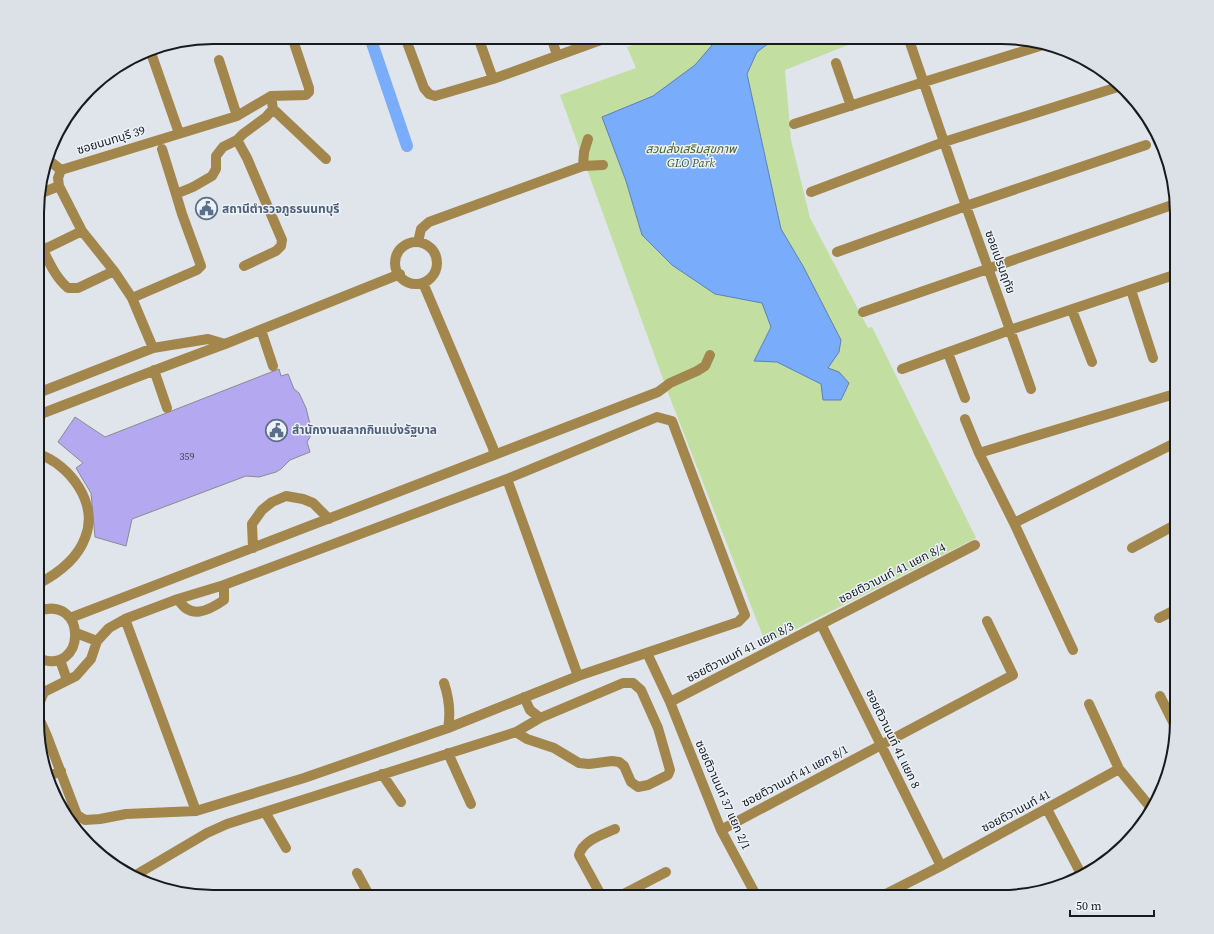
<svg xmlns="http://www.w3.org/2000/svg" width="1214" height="934" viewBox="0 0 1214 934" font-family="'Source Serif 4','Noto Sans Thai',serif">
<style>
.green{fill:#c2dea1}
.water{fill:#79acfb;stroke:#5c80b8}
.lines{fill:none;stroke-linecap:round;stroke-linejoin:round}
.canal{stroke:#79acfb;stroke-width:12}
.building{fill:#b4a9f1;stroke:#8a8991}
.minor{stroke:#a3864b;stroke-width:10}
.labels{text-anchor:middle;stroke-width:3;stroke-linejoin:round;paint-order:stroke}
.number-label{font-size:10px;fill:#3f3e51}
.street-label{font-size:12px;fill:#181a1c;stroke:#ecf2f9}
.park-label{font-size:12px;font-style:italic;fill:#465f20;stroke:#ecf2f9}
.service-label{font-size:12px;font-weight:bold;fill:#4e5e75;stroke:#ecf2f9;text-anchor:start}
.rim{fill:none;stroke:#181a1c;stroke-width:2}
</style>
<rect width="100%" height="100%" fill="#dfe5eb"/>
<path class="green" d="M 656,37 L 868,37 L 785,70 L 791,140 L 810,218 L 868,328 L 872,327 L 976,538 L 766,644 L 670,398 L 560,95 L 636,68 L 627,47 Z"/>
<path class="water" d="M 719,37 L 777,37 L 757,52 L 747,74 L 781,229 L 803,266 L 841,340 L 839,352 L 828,368 L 839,372 L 849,383 L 841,400 L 823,400 L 821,384 L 777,362 L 754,361 L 771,327 L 762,303 L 715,294 L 672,265 L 642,235 L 626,181 L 602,117 L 653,96 L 695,65 Z"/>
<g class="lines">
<path class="canal" d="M 370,37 L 407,146"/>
</g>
<path class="building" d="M 279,369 L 281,376 L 288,374 L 294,389 L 299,393 L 306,408 L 310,424 L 310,437 L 307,442 L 310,452 L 290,460 L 281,469 L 276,472 L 259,477 L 246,476 L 132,519 L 126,546 L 95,537 L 91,493 L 76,468 L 83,463 L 58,442 L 75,417 L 105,437 Z"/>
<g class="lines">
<path class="minor" d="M 405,37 L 424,88 L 429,94 L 435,96 L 493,79 L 609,37
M 478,37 L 493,79
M 551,37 L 557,55
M 908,37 L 966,206 L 1031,389
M 150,50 L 179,133
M 219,60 L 237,116
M 836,63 L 851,106
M 273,109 L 326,159
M 794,124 L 924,82 L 1043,45
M 237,140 L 247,158 L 282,240 L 281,246 L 276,251 L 244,266
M 162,149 L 176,194
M 49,159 L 51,162 L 61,170
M 583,166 L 584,152 L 588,139
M 811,192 L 944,142 L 1121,86
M 39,194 L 59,186
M 82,231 L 43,250 C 50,264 56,278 68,288 L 78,288 L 114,271
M 38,238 L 43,250 L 39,252
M 418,242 L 421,229 L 429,222 L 583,166 L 603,165
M395 263a21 21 0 1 1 42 0a21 21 0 1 1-42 0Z
M 837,252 L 966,206 L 1146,145
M 1131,290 L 1153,358
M 132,298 L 197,270 L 201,266 L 182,214 L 176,194 L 193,187 L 212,176 L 216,169 L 216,156 L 223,147 L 237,140 L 243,134 L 266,117 L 273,109 L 271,96
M 1072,310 L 1092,362
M 863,312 L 1175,204
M 261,330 L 273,366
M 153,348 L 132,298 L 114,271 L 82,231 L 59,186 L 58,178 L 61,170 L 237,116 L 271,96 L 306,95 L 309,92 L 309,88 L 292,37
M 948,353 L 965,398
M 902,369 L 1010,330 L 1177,274
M 154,370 L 167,408
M 38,393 L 153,348 L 208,339 L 225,344 L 400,274
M 38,415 C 101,391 162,367 225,344
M 965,419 L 979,453 L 1014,523 L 1073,650
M 979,453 L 1168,396 L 1177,395
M 494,455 L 658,392 L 670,383 L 697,371 L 705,366 L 710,355
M 507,479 L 578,676 L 448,728 L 304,778 L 196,811 L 126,814 L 100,819 L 85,820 L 77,815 L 47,736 L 39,718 L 39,704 L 44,692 L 76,676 L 91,659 L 97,641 L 109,628 L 125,619 L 178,599 L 224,585 Z
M 507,479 L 657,417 L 672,421 L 745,615 L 738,622 L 578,676
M 1014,523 L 1177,442
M 253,548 L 252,524 L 262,510 L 272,502 L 286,496 L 303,499 L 313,503 L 329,519
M 1132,548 L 1177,524
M 38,584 C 57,574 77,560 85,538 C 99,504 70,464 38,454
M 178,599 C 190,620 208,611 224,600 L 224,585
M 70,618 L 494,455 L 493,448 L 423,283
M 1159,618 L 1177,609
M 125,619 L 196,811
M 821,624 L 941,866
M 76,633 L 97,641
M 647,653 L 670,702 L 721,830 L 757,897
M 38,658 C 86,678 89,594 38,611
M 60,660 L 67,680
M 444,683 C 449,698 451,712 448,728
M 1160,696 L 1177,730
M 670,702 L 975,545
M 1089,704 L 1119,769 L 1151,808
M 516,732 L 527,739 L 554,748 L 579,763 L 589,764 L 612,761 L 619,762 L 624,766 L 631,782 L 638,787 L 648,785 L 668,775 L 670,770 L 658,728 L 641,690 L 633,683 L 623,683 L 540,718 L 530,710 L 524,697
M 448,753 L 471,804
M 382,774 L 401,802
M 49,776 L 61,771
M 1047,809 L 1079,870
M 265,812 L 286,848
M 721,830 L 1013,675 L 987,621
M 357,873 L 370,897
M 134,876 L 207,833 L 227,824 L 516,732 L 540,718
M 602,897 L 579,855 C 583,840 602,835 615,829
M 618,897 L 666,872
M 880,897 L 941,866 L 1119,769"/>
</g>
<defs>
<symbol id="civic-ring" viewBox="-11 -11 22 22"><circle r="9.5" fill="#ecf2f9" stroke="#5c6f8a" stroke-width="1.5"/><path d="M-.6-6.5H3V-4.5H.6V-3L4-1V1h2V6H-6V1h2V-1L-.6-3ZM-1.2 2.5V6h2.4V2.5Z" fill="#5c6f8a"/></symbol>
</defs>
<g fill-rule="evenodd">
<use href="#civic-ring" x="194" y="196" width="25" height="25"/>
<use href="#civic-ring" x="264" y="418" width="25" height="25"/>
</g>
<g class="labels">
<g class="number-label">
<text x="187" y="460">359</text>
</g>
<g class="street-label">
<text transform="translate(111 140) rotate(-17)" y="4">ซอยนนทบุรี 39</text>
<text transform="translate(1000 262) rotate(70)" y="4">ซอยเปรมฤทัย</text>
<text transform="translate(892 573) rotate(-27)" y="4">ซอยติวานนท์ 41 แยก 8/4</text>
<text transform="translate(740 652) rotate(-27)" y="4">ซอยติวานนท์ 41 แยก 8/3</text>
<text transform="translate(893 739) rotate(64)" y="4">ซอยติวานนท์ 41 แยก 8</text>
<text transform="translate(795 776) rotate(-28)" y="4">ซอยติวานนท์ 41 แยก 8/1</text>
<text transform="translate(723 795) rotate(66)" y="4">ซอยติวานนท์ 37 แยก 2/1</text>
<text transform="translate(1016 811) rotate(-28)" y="4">ซอยติวานนท์ 41</text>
</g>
<g class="park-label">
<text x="691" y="153">สวนส่งเสริมสุขภาพ<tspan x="691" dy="14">GLO Park</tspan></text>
</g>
<g class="service-label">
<text x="222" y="213">สถานีตำรวจภูธรนนทบุรี</text>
<text x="292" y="434">สำนักงานสลากกินแบ่งรัฐบาล</text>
</g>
</g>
<path d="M0 0H1214V934H0ZM213 44H1001A169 169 0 0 1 1170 213V721A169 169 0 0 1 1001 890H213A169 169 0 0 1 44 721V213A169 169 0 0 1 213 44Z" fill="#dbe1e7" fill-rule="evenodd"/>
<path class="rim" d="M213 44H1001A169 169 0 0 1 1170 213V721A169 169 0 0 1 1001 890H213A169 169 0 0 1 44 721V213A169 169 0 0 1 213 44Z"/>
<path d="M1070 910v6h84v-6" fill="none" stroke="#181a1c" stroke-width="2"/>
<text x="1076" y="910" font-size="12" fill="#181a1c" stroke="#ecf2f9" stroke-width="3" paint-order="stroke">50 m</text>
</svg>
